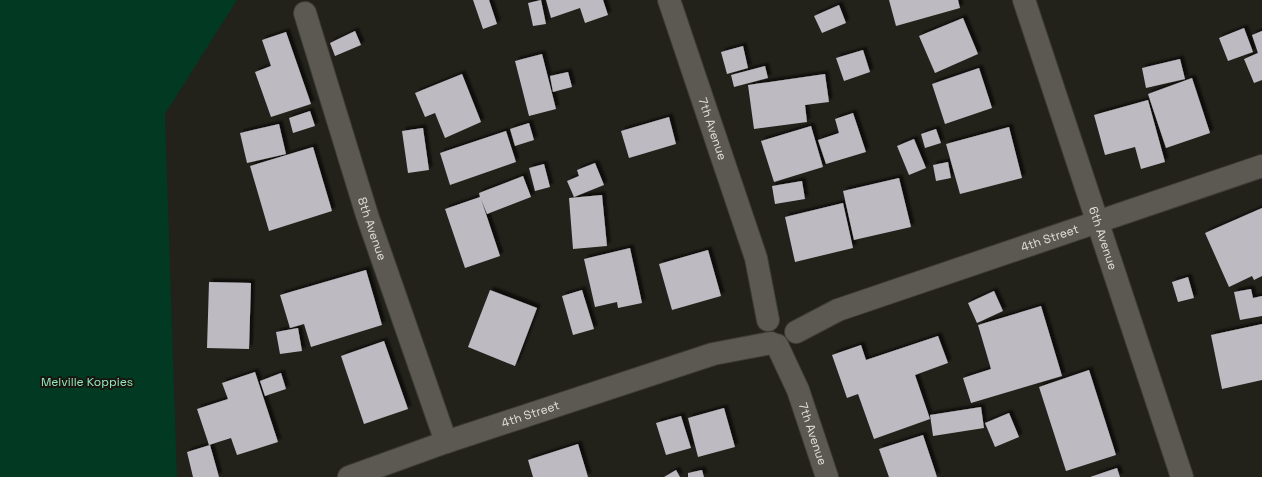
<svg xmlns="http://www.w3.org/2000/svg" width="1262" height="477" viewBox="0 0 1262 477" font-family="'Space Grotesk',sans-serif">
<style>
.green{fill:#013923}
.building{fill:#bebac2;filter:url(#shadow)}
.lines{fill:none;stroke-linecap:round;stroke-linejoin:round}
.minor-casing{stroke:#3f3d38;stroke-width:24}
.minor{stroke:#5b5952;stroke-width:22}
.labels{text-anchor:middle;stroke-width:4;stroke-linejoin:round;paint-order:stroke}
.street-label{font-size:12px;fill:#e0dfdb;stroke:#191711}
.park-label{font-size:12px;fill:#93e8bb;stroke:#191711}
</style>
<defs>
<filter id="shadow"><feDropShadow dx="3.5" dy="-3.5" stdDeviation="1" flood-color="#0009"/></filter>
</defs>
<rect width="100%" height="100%" fill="#22211a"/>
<path class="green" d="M 0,0 L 237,0 L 165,114 L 177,477 L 0,477 Z"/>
<path class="building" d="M 473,0 L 489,0 L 497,24 L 483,29 Z
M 541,0 L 546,24 L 533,26 L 528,3 Z
M 546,0 L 603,0 L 608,15 L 585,23 L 580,8 L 551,18 Z
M 889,0 L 958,0 L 960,8 L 896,26 Z
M 839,5 L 846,23 L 822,33 L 814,16 Z
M 963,18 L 978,54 L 935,73 L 919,36 Z
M 1244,28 L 1253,52 L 1228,61 L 1219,38 Z
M 355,31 L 361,45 L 335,56 L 330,43 Z
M 1262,31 L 1262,80 L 1254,83 L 1244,59 L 1258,53 L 1252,35 Z
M 286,32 L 311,104 L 271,117 L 255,72 L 271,66 L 262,40 Z
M 743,46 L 748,68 L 727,74 L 721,52 Z
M 863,50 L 870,72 L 844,81 L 836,58 Z
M 542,54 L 556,109 L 529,116 L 515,61 Z
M 1180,59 L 1185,79 L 1146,88 L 1142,68 Z
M 765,66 L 768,78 L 734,87 L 731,75 Z
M 979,68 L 992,108 L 945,124 L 932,84 Z
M 568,72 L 572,87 L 553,92 L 550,76 Z
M 462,74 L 481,122 L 445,138 L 435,113 L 425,117 L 415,93 Z
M 825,74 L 829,102 L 805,105 L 807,122 L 754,129 L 748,85 Z
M 1192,78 L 1210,133 L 1166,148 L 1148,94 Z
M 1148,100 L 1165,162 L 1141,169 L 1135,147 L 1105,155 L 1094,115 Z
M 310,111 L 315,126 L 293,133 L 289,118 Z
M 853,113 L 866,152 L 826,164 L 818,140 L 839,133 L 835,119 Z
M 669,117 L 676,144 L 629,158 L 621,131 Z
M 529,123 L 534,140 L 515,146 L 510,129 Z
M 279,124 L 286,154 L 247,163 L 240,133 Z
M 811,126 L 823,167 L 774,182 L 761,141 Z
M 1009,127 L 1022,178 L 960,194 L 946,144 Z
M 423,128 L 429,170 L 408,173 L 402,131 Z
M 936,129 L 941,143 L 925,148 L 921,134 Z
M 506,131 L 516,162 L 450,185 L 440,153 Z
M 914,139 L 926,168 L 909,175 L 897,146 Z
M 313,147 L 332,211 L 269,231 L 250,166 Z
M 948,162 L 951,178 L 936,181 L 933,165 Z
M 595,163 L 604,185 L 574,197 L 567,181 L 579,176 L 577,170 Z
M 544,164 L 550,187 L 535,191 L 529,168 Z
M 523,176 L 531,197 L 487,214 L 481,199 L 500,256 L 465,268 L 445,209 L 480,197 L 479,193 Z
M 899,178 L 911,227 L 854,240 L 843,191 Z
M 802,181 L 805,199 L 775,204 L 772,186 Z
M 602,195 L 607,246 L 573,249 L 569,198 Z
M 843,203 L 853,248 L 795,262 L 785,217 Z
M 1262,208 L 1262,276 L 1254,280 L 1252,276 L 1229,287 L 1205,233 Z
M 630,248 L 642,303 L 618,308 L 617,302 L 595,307 L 584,259 Z
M 708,250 L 721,296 L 672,310 L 659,264 Z
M 366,270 L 382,325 L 311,347 L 304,324 L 290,328 L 280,295 Z
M 1188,277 L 1194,298 L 1178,302 L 1172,282 Z
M 209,282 L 251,283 L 249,349 L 207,348 Z
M 1251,289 L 1253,298 L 1262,296 L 1262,316 L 1240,320 L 1234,292 Z
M 490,290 L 537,308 L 515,366 L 468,347 Z
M 582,290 L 594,329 L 573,335 L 562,296 Z
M 994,291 L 1003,311 L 977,323 L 968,303 Z
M 1041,306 L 1062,376 L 971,403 L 963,378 L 991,369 L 978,325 Z
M 1262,324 L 1262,380 L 1222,389 L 1211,335 Z
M 298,328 L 302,351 L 280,354 L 276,332 Z
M 938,336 L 948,363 L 915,375 L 930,419 L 874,439 L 858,394 L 847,398 L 832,355 L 861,345 L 866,360 Z
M 384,341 L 408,409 L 364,424 L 341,356 Z
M 1089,370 L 1116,455 L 1066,471 L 1039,387 Z
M 255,372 L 278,442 L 237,455 L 231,438 L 209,445 L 197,409 L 228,399 L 222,383 Z
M 281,373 L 286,389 L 265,396 L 260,381 Z
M 981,407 L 984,428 L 933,436 L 930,415 Z
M 724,408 L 735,447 L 698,457 L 688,418 Z
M 1009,413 L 1019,437 L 995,447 L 985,423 Z
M 681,416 L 691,448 L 666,455 L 656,423 Z
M 923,435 L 937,477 L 889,477 L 879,449 Z
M 578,444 L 588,477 L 533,477 L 528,460 Z
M 210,445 L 219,477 L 193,477 L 187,452 Z
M 1117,468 L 1120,477 L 1090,477 Z
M 676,470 L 680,477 L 664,477 Z
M 702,470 L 704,477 L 688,477 L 688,473 Z"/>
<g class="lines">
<defs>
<g id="minor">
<path id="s1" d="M 669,0 L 756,258 L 768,320"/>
<path id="s2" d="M 1024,0 L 1182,477"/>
<path id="s3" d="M 305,13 L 367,215 L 446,442"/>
<path id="s4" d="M 796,332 L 838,310 L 1262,166"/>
<path id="s5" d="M 777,345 L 798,390 L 827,477"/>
<path id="s6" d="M 349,477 L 446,442 L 713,354 L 771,343"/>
</g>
</defs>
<use href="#minor" class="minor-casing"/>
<use href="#minor" class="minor"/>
</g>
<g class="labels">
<g class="street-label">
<text dy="4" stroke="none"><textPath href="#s1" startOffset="136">7th Avenue</textPath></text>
<text dy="4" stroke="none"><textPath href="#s3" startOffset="226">8th Avenue</textPath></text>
<text dy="4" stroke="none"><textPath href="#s4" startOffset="271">4th Street</textPath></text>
<text dy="4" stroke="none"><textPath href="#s2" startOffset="251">6th Avenue</textPath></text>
<text dy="4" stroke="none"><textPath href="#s6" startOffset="192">4th Street</textPath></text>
<text dy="4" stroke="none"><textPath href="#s5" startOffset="96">7th Avenue</textPath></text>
</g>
<g class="park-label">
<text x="87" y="386">Melville Koppies</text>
</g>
</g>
</svg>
